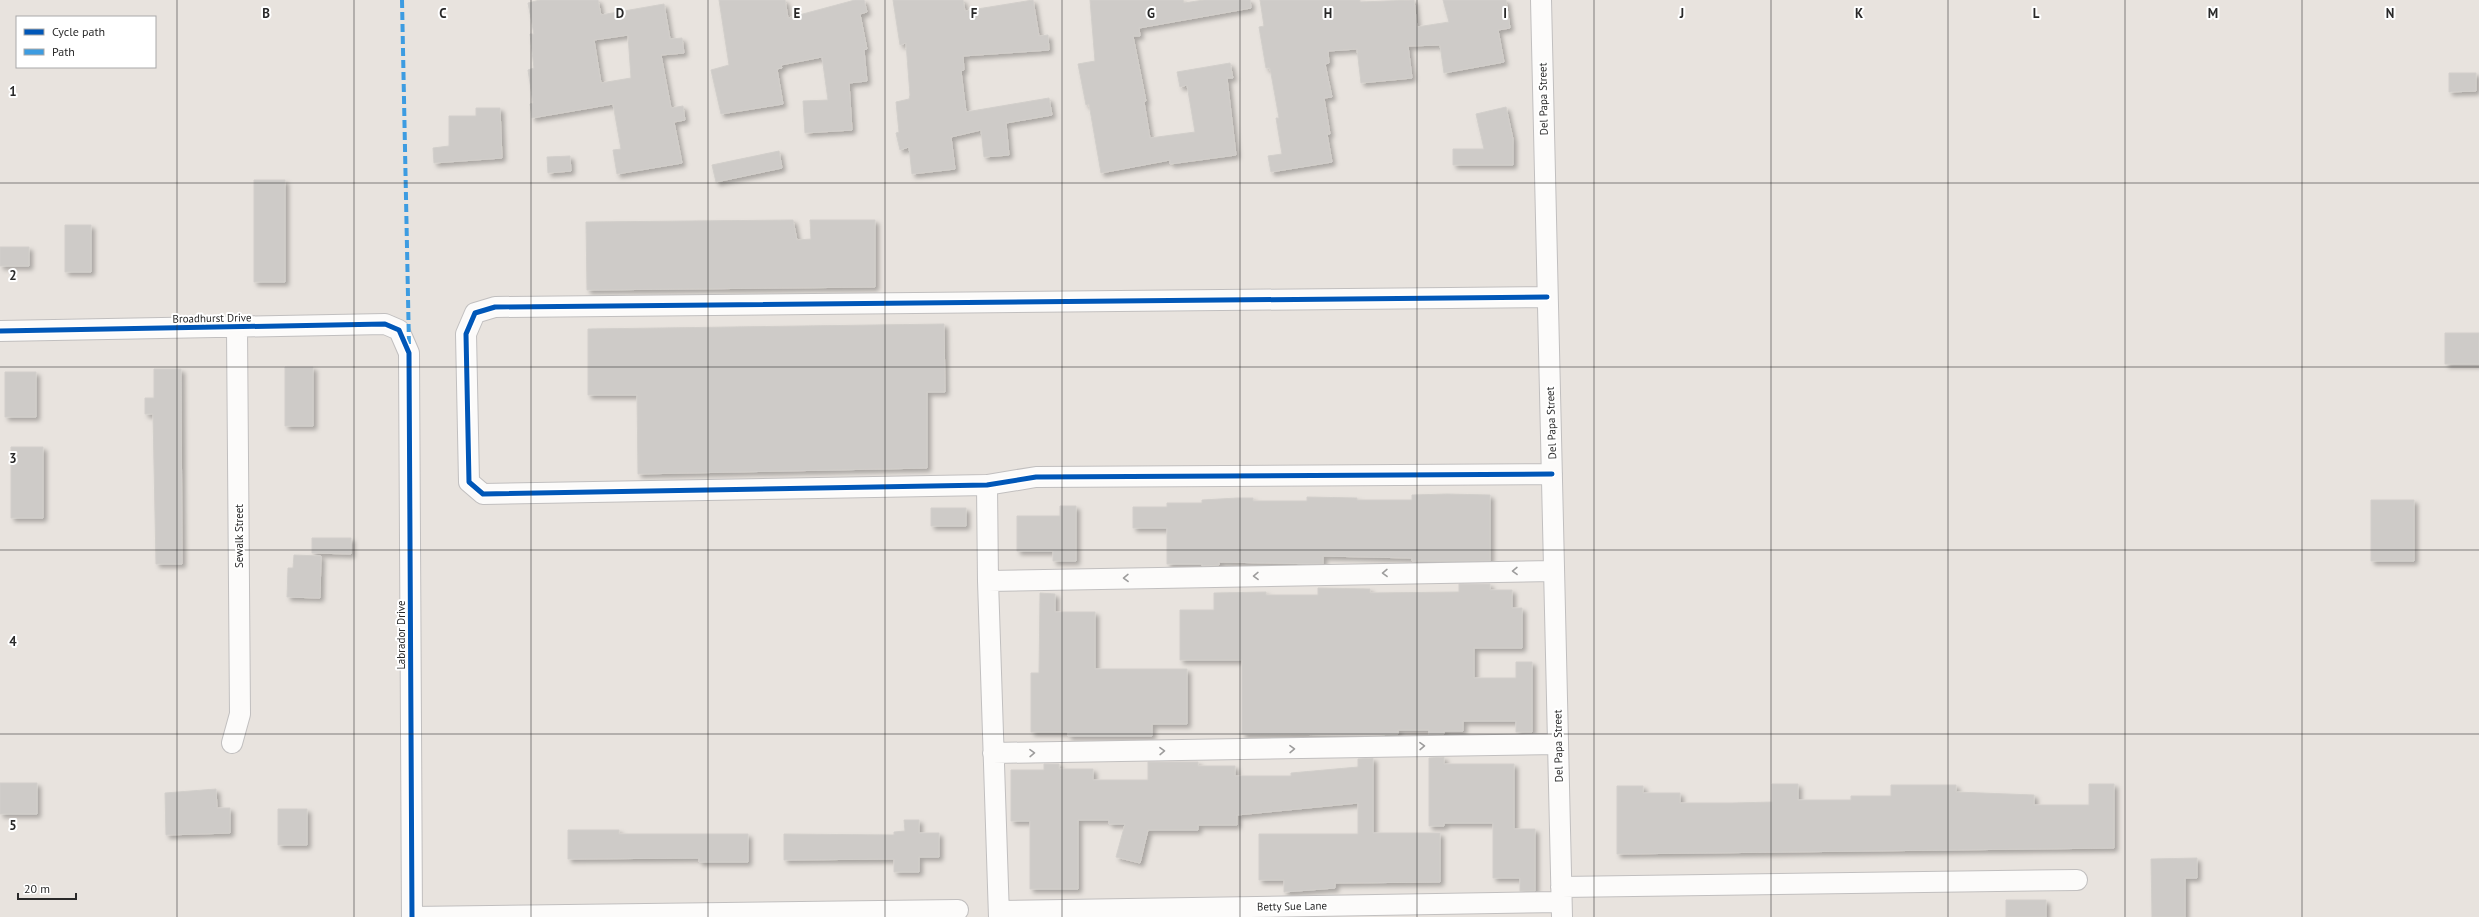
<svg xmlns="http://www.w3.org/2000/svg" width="2479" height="917" viewBox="0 0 2479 917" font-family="'PT Sans',sans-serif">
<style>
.building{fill:#cecbc8;stroke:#d2cfcb;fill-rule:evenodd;filter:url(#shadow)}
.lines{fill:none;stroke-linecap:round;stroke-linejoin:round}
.street-casing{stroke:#c1bfbf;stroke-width:22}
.street{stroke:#fcfbfa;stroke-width:20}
.quiet{stroke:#3d9ce1;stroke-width:4;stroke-dasharray:8 4;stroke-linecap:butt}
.cycleway-casing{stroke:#fff;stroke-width:8}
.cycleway{stroke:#0057b8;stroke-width:5}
.oneway{stroke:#9d9c9c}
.grid{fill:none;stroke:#292929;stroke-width:1;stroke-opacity:0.55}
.labels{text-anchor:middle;stroke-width:4;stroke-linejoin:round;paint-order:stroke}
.street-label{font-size:11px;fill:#292929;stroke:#fff}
.grid-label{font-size:13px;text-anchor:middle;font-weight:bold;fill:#292929;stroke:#fff;stroke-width:4;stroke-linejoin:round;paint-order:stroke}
</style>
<defs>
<filter id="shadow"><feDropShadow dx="3.5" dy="3.5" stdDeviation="2" flood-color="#0004"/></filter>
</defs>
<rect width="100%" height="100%" fill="#e8e3de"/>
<path class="building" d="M 540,0 L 598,0 L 601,15 L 664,4 L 670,39 L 682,38 L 684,53 L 661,55 L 671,108 L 683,106 L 685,120 L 674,122 L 682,163 L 617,174 L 613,150 L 621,149 L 613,104 L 532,118 L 530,104 L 533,103 L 528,70 L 534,68 L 530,34 L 534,34 L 528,3 ZM 628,35 L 631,78 L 601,83 L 594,40 Z
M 719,0 L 785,0 L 788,18 L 855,0 L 864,0 L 867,12 L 860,14 L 867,49 L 864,50 L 867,81 L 849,83 L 852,130 L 805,133 L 803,101 L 828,100 L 822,57 L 781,65 L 782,68 L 777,69 L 783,104 L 721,114 L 711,70 L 729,65 Z
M 893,0 L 963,0 L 965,11 L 1033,0 L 1039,36 L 1048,35 L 1049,50 L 963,56 L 964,70 L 961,71 L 966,112 L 1049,98 L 1052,115 L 1006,123 L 1009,155 L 984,157 L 981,130 L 951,137 L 955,169 L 912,174 L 909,147 L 900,150 L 896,133 L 899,132 L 896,102 L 909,99 L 910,95 L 906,43 L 900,45 Z
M 1090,0 L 1183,0 L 1184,3 L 1204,0 L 1250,0 L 1251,8 L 1139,28 L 1140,36 L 1133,36 L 1146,101 L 1144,102 L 1150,138 L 1195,132 L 1187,85 L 1180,87 L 1177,72 L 1230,63 L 1233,78 L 1227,78 L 1236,155 L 1170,164 L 1170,160 L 1101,173 L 1089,104 L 1086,105 L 1078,64 L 1095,61 Z
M 1260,0 L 1360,0 L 1360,2 L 1414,0 L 1417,27 L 1449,22 L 1443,0 L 1506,0 L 1510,28 L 1498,30 L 1504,62 L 1444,73 L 1440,45 L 1408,46 L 1412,78 L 1361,83 L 1357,49 L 1328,51 L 1329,63 L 1325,64 L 1332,97 L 1324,98 L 1330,134 L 1327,134 L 1332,162 L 1271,172 L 1268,156 L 1282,154 L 1276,118 L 1279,118 L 1270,68 L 1266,68 L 1259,27 L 1264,26 Z
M 2449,73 L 2476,73 L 2476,91 L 2449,92 Z
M 1506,107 L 1513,139 L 1513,165 L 1453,165 L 1453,149 L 1484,149 L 1476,114 Z
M 476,108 L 500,108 L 502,158 L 434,163 L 433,148 L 449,146 L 449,116 L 476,116 Z
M 779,151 L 782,168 L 716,182 L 712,165 Z
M 570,156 L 571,171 L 548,173 L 547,157 Z
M 254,180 L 285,180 L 285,282 L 254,282 Z
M 793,220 L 797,240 L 811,239 L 810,220 L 875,220 L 875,287 L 587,290 L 586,222 Z
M 65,225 L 91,225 L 91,272 L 65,272 Z
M 0,247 L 29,247 L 29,266 L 0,266 Z
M 944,324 L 945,392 L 927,392 L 927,468 L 638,474 L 637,395 L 588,395 L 588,329 Z
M 2445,333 L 2479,333 L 2479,364 L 2445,364 Z
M 285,367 L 313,367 L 313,426 L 285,426 Z
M 154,369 L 181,369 L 182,564 L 156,564 L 153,414 L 145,414 L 145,398 L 154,398 Z
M 5,372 L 36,372 L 36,417 L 5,417 Z
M 11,447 L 43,447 L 43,518 L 11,518 Z
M 1447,494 L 1490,495 L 1490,561 L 1412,561 L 1412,558 L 1323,556 L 1323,564 L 1219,562 L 1219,565 L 1202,566 L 1202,564 L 1167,564 L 1167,528 L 1133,528 L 1133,507 L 1167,507 L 1167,503 L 1202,503 L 1202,500 L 1237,498 L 1253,498 L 1253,501 L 1307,501 L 1307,497 L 1357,498 L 1357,500 L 1412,500 L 1412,495 Z
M 2371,500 L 2414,500 L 2414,561 L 2371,561 Z
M 1060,506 L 1076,506 L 1076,561 L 1053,561 L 1053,551 L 1017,551 L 1017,516 L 1060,516 Z
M 931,508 L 966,508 L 966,526 L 931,526 Z
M 312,538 L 351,538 L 351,554 L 312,553 Z
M 294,555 L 321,556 L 320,598 L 287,597 L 288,568 L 293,568 Z
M 1459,584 L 1490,584 L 1490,590 L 1512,590 L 1512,608 L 1522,608 L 1522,648 L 1474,648 L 1474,678 L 1516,678 L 1516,662 L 1532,662 L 1532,732 L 1516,732 L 1516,721 L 1463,721 L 1463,731 L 1444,731 L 1444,734 L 1429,735 L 1429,730 L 1398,730 L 1398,734 L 1373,735 L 1242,734 L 1242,660 L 1180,660 L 1180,610 L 1214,610 L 1214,593 L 1266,592 L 1266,595 L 1318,595 L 1318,588 L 1370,589 L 1370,593 L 1459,592 Z
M 1040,593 L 1055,594 L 1055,612 L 1095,612 L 1095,669 L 1187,669 L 1187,724 L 1152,724 L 1152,736 L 1068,736 L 1068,732 L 1031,732 L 1031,673 L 1039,673 Z
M 1444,757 L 1444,764 L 1514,764 L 1514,829 L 1535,829 L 1535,891 L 1520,891 L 1520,878 L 1493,878 L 1493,823 L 1444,823 L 1444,826 L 1429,826 L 1429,758 Z
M 1373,758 L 1373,833 L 1440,833 L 1440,882 L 1335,883 L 1335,888 L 1284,892 L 1284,880 L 1259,880 L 1259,834 L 1358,834 L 1358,803 L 1237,815 L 1237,825 L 1198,825 L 1198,830 L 1148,830 L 1140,863 L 1116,857 L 1125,824 L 1109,824 L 1109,820 L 1078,820 L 1078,889 L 1030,889 L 1030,821 L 1011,821 L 1011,770 L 1044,770 L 1044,764 L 1059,764 L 1059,769 L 1093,769 L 1093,780 L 1148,780 L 1148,762 L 1198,762 L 1198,766 L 1235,766 L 1235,776 L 1291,776 L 1291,773 L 1358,767 L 1358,759 Z
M 0,783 L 37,783 L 37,814 L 0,814 Z
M 1772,784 L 1798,784 L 1798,800 L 1851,800 L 1851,796 L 1891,796 L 1891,785 L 1956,785 L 1956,792 L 2034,795 L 2034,805 L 2089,805 L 2089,784 L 2114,784 L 2114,848 L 1617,854 L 1617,786 L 1643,786 L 1643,793 L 1680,793 L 1680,803 L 1733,803 L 1772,802 Z
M 216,789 L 217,808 L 230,808 L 230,833 L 166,835 L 165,793 Z
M 278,809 L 307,809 L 307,845 L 278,845 Z
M 904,820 L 919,820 L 919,833 L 939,833 L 939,857 L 919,857 L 919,872 L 894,872 L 894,859 L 784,860 L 784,834 L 894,835 L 894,832 L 905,831 Z
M 568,830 L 619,830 L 619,834 L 748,834 L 748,862 L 699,862 L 699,858 L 568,859 Z
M 2197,858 L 2197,878 L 2185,878 L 2185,917 L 2152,917 L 2151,859 Z
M 2006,900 L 2046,900 L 2046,917 L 2006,917 Z"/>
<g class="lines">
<defs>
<path id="street" d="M 1541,0 L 1562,917
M 1547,297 L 495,307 L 475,313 L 466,334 L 469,482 L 483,494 L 987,485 L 1036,477 L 1552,474
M 0,331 L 385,324 L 399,330 L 409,353 L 412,917
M 987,485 L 988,581 L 999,917
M 988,581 L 1554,571
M 232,743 L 240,714 L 237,328
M 993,753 L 1558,744
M 1561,887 L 2077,880
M 999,911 L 1561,902
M 412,917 L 958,910"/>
</defs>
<use href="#street" class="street-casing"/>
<use href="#street" class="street"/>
<path class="quiet" d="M 402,0 L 409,346"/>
<defs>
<path id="cycleway" d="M 1547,297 L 495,307 L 475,313 L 466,334 L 469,482 L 483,494 L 987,485 L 1036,477 L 1552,474
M 0,331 L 385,324 L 399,330 L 409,353 L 412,917"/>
</defs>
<use href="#cycleway" class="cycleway-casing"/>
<use href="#cycleway" class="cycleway"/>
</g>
<defs><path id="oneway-chevron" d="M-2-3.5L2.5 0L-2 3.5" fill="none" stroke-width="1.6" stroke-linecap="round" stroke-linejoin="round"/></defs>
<g class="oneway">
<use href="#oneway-chevron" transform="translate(1515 571) rotate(179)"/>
<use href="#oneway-chevron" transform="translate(1385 573) rotate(179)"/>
<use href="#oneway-chevron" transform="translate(1256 576) rotate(179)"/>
<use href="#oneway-chevron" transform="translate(1126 578) rotate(179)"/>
<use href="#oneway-chevron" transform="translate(1422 746) rotate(-1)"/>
<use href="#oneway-chevron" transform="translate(1292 749) rotate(-1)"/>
<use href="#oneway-chevron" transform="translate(1162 751) rotate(-1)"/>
<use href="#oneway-chevron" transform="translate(1032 753) rotate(-1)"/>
</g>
<path class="grid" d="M 177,0 L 177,917M 354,0 L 354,917M 531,0 L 531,917M 708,0 L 708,917M 885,0 L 885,917M 1062,0 L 1062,917M 1240,0 L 1240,917M 1417,0 L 1417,917M 1594,0 L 1594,917M 1771,0 L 1771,917M 1948,0 L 1948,917M 2125,0 L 2125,917M 2302,0 L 2302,917M 0,183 L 2479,183M 0,367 L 2479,367M 0,550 L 2479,550M 0,734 L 2479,734"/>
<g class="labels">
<g class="street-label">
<text transform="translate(1543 99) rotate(-91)" y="4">Del Papa Street</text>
<text transform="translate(212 318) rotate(-1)" y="4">Broadhurst Drive</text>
<text transform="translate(1551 423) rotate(-92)" y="4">Del Papa Street</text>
<text transform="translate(239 536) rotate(-90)" y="4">Sewalk Street</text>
<text transform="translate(401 635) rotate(-90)" y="4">Labrador Drive</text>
<text transform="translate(1558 746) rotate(-91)" y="4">Del Papa Street</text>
<text transform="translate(1292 906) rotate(-1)" y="4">Betty Sue Lane</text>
</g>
</g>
<g class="grid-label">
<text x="266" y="18">B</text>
<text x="443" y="18">C</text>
<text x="620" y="18">D</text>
<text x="797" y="18">E</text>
<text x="974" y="18">F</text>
<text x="1151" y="18">G</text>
<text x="1328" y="18">H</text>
<text x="1505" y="18">I</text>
<text x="1682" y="18">J</text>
<text x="1859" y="18">K</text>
<text x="2036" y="18">L</text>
<text x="2213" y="18">M</text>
<text x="2390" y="18">N</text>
<text x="13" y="96">1</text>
<text x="13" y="280">2</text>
<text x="13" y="463">3</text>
<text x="13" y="646">4</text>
<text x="13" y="830">5</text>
</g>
<rect x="16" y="16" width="140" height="52" fill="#ffffff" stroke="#a9a9a9"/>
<rect x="24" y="29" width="20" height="6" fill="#0057b8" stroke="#a9a9a9"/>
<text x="52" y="36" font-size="12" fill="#292929">Cycle path</text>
<rect x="24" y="49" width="20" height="6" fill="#3d9ce1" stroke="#a9a9a9"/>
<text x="52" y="56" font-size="12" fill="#292929">Path</text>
<path d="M18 893v6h58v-6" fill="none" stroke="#292929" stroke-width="2"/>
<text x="24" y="893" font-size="12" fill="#292929" stroke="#ffffff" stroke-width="3" paint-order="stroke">20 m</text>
</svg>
